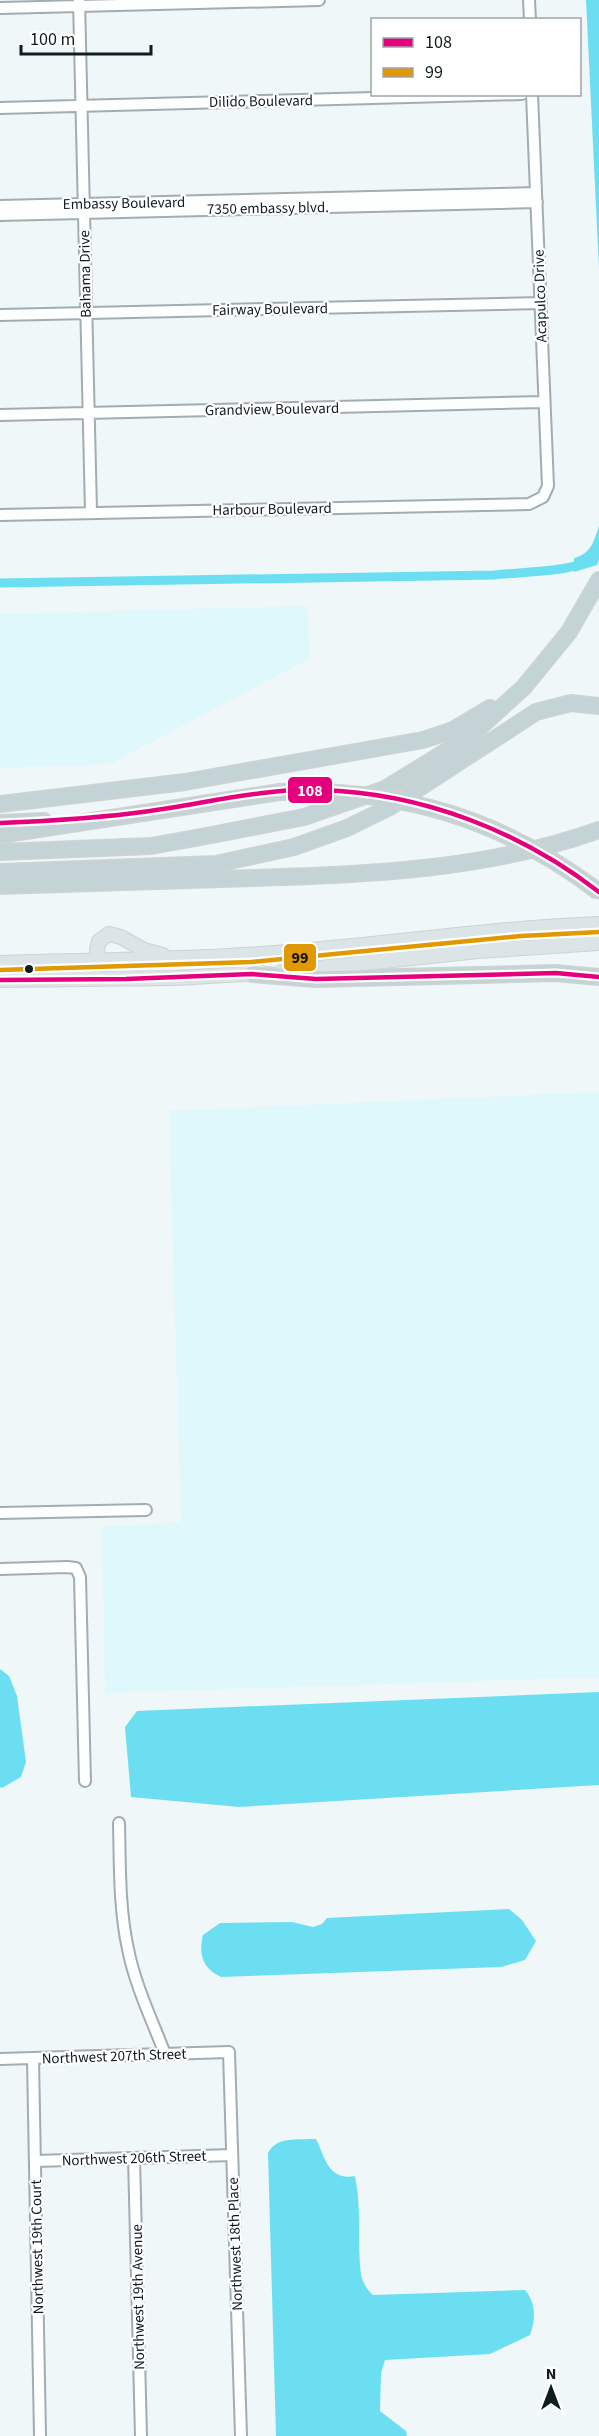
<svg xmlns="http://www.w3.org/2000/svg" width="599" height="2436" viewBox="0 0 599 2436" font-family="'Source Sans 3',sans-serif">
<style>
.built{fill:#dff8fc}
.water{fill:#6bdff1}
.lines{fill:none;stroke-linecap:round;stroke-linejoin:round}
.canal{stroke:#6bdff1;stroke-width:9}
.minor-casing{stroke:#a3adaf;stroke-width:14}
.major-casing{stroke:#ced3d4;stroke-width:16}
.highway-casing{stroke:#ced3d4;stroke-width:18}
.minor{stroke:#fdfefe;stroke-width:10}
.major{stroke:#dbe4e6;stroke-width:14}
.highway{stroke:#c4d3d5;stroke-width:15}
.highway-bridge-casing{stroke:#ced3d4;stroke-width:18;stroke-linecap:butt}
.highway-bridge{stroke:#c4d3d5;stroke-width:15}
.bus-1-casing{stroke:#fff;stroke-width:9}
.bus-2-casing{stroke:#fff;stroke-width:9}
.bus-1{stroke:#e5007d;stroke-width:4.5}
.bus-2{stroke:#e09803;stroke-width:4.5}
.bus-dot{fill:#0f1d1f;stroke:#fff;stroke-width:2}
.labels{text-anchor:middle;stroke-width:4.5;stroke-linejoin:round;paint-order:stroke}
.street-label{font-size:15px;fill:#0f1d1f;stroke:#fff}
.line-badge{stroke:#fff;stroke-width:2}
.badge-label{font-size:16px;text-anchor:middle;font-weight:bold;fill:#fff}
.pale-badge-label{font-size:16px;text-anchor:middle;font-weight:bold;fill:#111}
</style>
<rect width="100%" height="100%" fill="#eff7f9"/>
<path class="built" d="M 308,606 L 309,659 L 110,764 L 0,768 L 0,614 Z
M 599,1092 L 599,1677 L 105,1693 L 102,1527 L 181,1522 L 169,1111 Z"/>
<path class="water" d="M 586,0 L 599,0 L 599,268 Z
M 599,526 L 599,560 L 597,565 L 574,572 L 574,558 C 591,554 594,541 599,526 Z
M 0,1669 L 9,1676 L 17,1696 L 26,1762 L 21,1777 L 2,1788 L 0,1787 Z
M 599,1692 L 599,1785 L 239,1807 L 131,1797 L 125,1727 L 137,1711 Z
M 509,1909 L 522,1920 L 536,1941 L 525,1960 L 501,1967 L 221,1977 C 203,1969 198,1954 203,1935 L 220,1923 L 292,1922 L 313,1927 L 322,1924 L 327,1918 Z
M 309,2139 L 316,2139 C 325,2157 328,2181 355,2176 C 362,2209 357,2242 361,2275 C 363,2283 367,2290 373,2295 L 525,2290 C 536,2303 536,2319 530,2335 L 490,2354 L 385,2360 L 381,2373 L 380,2411 L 406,2431 L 407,2436 L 276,2436 L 268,2153 C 277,2137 293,2140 309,2139 Z"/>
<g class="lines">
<path class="canal" d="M 0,583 L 494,575 C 520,572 562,572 584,563 C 593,559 596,552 599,545"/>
<defs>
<path id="minor" d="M 79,0 L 91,512
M 529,0 L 530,20
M 0,8 L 319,0
M 0,108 L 522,94
M 0,206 L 536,193
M 0,215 L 537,202
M 0,315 L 541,303
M 0,415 L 544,402
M 0,515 L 529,504 L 543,497 L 548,486 L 532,94
M 0,1513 L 146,1510
M 0,1569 L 67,1567 L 76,1568 L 80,1577 L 85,1781
M 119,1823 C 120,1865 119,1908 128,1949 C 135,1985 152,2020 165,2054
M 0,2059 L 229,2052 L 241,2436
M 33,2059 L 40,2436
M 134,2158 L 141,2436
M 36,2161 L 232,2155"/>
<path id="major" d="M 99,961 L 97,949 L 99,941 L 109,934 L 121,937 L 144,950 L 163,955
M 0,963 C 96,960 191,960 286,952 C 391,944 494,928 599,924
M 281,972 L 478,951 L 599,943
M 0,980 L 176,978 L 262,973"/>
<path id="highway" d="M 0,804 L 185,782 L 423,740 L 453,730 L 490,708
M 0,823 L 44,821
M 0,835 L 280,792
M 0,852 L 151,846 L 201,837 L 304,817 L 385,789 L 468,738 L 524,687 L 569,632 L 599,580
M 0,872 L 216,864 L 294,847 L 347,828 L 390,807 L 536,712 L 571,703 L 599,706
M 0,886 C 85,884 170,881 254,878 C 372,874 487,870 599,830
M 252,974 L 316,979 L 556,973 L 599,977"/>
</defs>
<use href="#minor" class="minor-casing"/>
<use href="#major" class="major-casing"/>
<use href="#highway" class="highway-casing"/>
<use href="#minor" class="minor"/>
<use href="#major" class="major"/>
<use href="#highway" class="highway"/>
<defs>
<path id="highway-bridge" d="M 280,792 C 400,788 503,819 599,892"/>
</defs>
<use href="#highway-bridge" class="highway-bridge-casing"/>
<use href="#highway-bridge" class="highway-bridge"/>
<defs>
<path id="bus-1" d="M 0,823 C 50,821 100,818 150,811 C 207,803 264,788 321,790 C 422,793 520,831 599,892
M 0,980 L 126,979 L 252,974 L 316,979 L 556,973 L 599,977"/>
<path id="bus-2" d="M 0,970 L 251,962 L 521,936 L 599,932"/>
</defs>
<use href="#bus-1" class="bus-1-casing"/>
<use href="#bus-2" class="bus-2-casing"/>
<use href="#bus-1" class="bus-1"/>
<use href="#bus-2" class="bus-2"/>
</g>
<circle class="bus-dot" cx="29" cy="969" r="5"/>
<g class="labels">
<g class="street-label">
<text transform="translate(261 101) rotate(-1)" y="5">Dilido Boulevard</text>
<text transform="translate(124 203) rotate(-1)" y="5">Embassy Boulevard</text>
<text transform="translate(268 208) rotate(-1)" y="5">7350 embassy blvd.</text>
<text transform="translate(85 274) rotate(-91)" y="5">Bahama Drive</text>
<text transform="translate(540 296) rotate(-92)" y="5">Acapulco Drive</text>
<text transform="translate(270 309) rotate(-1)" y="5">Fairway Boulevard</text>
<text transform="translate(272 409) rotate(-1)" y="5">Grandview Boulevard</text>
<text transform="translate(272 509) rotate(-1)" y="5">Harbour Boulevard</text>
<text transform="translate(114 2056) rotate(-2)" y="5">Northwest 207th Street</text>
<text transform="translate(134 2158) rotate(-2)" y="5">Northwest 206th Street</text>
<text transform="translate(235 2244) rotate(-92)" y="5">Northwest 18th Place</text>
<text transform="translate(37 2247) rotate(-91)" y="5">Northwest 19th Court</text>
<text transform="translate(138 2297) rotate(-91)" y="5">Northwest 19th Avenue</text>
</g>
</g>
<g class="line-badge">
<rect x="287" y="776" width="46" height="28" rx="6" fill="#e5007d"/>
<rect x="283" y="943" width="34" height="29" rx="6" fill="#e09803"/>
</g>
<g class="badge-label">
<text x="310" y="796">108</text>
</g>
<g class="pale-badge-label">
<text x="300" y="963">99</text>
</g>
<rect x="371" y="18" width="210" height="78" fill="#ffffff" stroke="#9fa5a5" stroke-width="1.5"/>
<rect x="383" y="38" width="30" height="9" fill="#e5007d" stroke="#9fa5a5" stroke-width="1.5"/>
<text x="425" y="48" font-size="18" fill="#0f1d1f">108</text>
<rect x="383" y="68" width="30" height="9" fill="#e09803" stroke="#9fa5a5" stroke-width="1.5"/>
<text x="425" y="78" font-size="18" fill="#0f1d1f">99</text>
<g transform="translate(551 2388)" stroke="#ffffff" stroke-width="4.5" paint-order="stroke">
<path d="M0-4.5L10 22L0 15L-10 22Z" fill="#0f1d1f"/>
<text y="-9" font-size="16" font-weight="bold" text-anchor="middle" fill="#0f1d1f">N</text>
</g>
<path d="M21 45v9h130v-9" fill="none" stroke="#0f1d1f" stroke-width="3"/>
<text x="30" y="45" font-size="18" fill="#0f1d1f" stroke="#ffffff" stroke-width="4.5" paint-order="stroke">100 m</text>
</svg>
